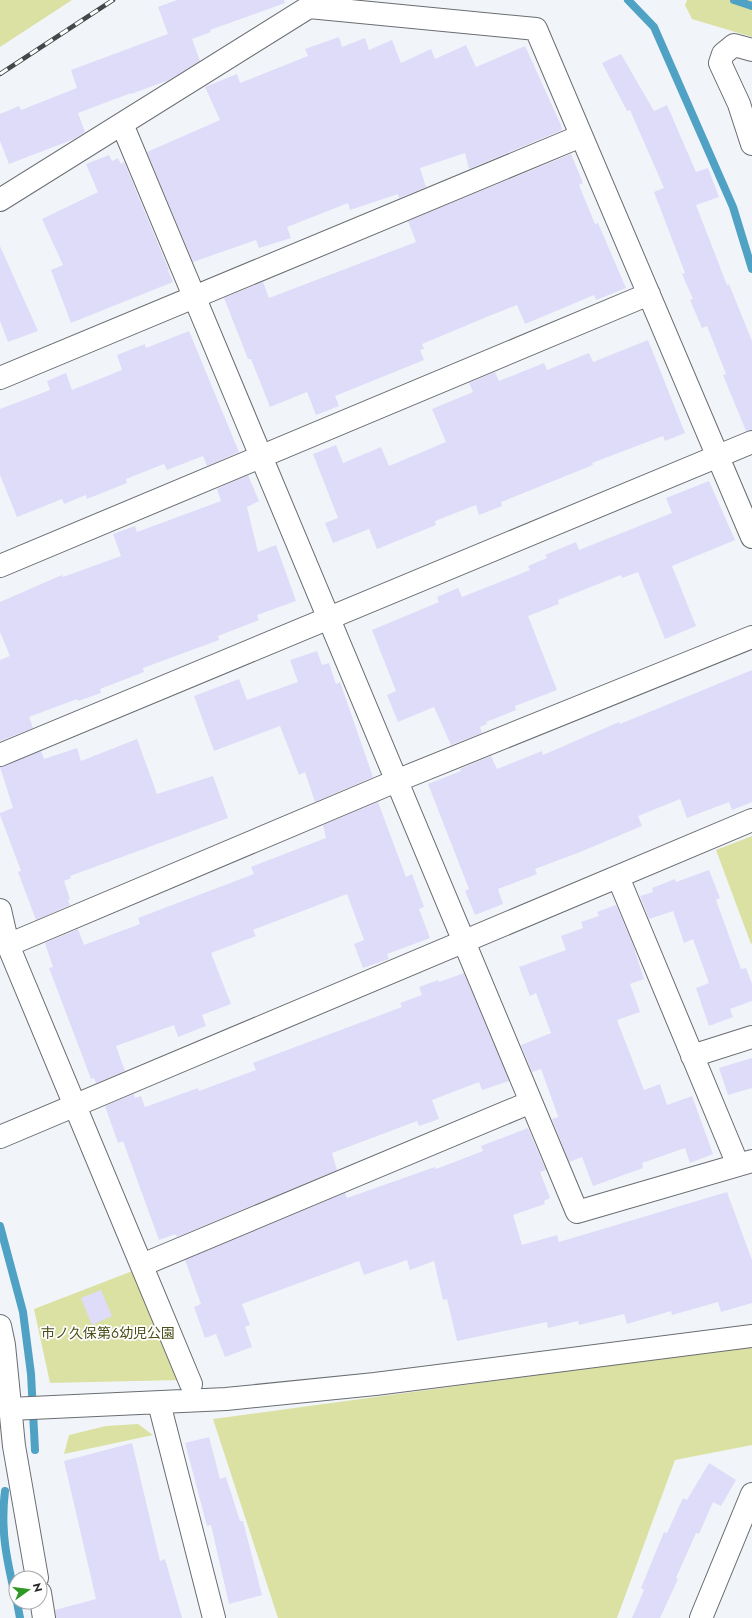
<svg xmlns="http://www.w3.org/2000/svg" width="752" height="1618" viewBox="0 0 752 1618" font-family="Jost,'Noto Sans JP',sans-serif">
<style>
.green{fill:#dbe1a2}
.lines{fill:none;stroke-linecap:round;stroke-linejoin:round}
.stream{stroke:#50a2c4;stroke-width:8}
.building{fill:#dedcf8}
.minor-casing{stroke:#696d71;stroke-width:24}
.minor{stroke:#fff;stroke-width:22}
.rail-casing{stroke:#464749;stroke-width:4.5}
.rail{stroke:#fff;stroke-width:3;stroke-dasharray:9;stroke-linecap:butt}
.labels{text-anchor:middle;stroke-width:3.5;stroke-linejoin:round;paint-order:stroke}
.park-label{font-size:14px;fill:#4c4f1a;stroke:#fff}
</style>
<rect width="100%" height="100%" fill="#f1f5fa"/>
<path class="green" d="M 0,0 L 72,0 L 0,47 Z
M 687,0 L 752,0 L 752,37 L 692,19 L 685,5 Z
M 752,836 L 752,943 L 751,944 L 716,850 Z
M 135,1270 L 180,1380 L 50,1383 L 34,1309 Z
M 752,1346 L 752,1445 L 675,1460 L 617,1618 L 278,1618 L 213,1419 Z
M 138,1424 L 153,1435 L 64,1454 L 69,1435 L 106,1426 Z"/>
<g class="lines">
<path class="stream" d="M 628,0 L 654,27 L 733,207 L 752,269
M 734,0 L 752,6
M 0,1226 L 23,1312 L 31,1374 L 35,1450
M 5,1491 C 0,1531 7,1561 16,1600
M 17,1602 L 20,1618"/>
</g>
<path class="building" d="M 177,0 L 284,0 L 285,3 L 210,30 L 211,32 L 192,39 L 200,61 L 169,80 L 131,94 L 131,93 L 78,113 L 85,132 L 74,139 L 9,164 L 0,141 L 0,114 L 19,106 L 21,110 L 77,88 L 71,70 L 168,34 L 158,7 Z
M 339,37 L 342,47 L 365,38 L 369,50 L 392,40 L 401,63 L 431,49 L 435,59 L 466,45 L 476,67 L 525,46 L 561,125 L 562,130 L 469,169 L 465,153 L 420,168 L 426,187 L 399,198 L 398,194 L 350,210 L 348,203 L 287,227 L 291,238 L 259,248 L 256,240 L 193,262 L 147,152 L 220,120 L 205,87 L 237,74 L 240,83 L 308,56 L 305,49 Z
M 621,54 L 654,111 L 667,105 L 696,172 L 708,168 L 719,197 L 696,205 L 727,285 L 729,284 L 752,341 L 752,430 L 746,431 L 723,375 L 726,374 L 707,326 L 702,328 L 690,300 L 693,299 L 682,274 L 685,273 L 654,192 L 664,188 L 630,110 L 627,111 L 602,63 Z
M 571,154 L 583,183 L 579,185 L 595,224 L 598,223 L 626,288 L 596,300 L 594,295 L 525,324 L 517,305 L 489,316 L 422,344 L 424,349 L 420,350 L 424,360 L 335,396 L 339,406 L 316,415 L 307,392 L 270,407 L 251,359 L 248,359 L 224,298 L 263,282 L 269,298 L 416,242 L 408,221 Z
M 109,155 L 112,161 L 118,158 L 121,164 L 124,162 L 169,270 L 168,270 L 173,282 L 71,323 L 51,270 L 63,265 L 42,219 L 98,192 L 86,164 Z
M 0,246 L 38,331 L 8,342 L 0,321 Z
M 189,331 L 239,452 L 207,466 L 203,456 L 167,470 L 164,464 L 126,479 L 127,483 L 87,499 L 86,495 L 64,504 L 62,499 L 17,517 L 0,475 L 0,409 L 50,390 L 47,381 L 66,373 L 72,390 L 122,370 L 117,355 L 145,344 L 146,348 Z
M 648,340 L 685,433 L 665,441 L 663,436 L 592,463 L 593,465 L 501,502 L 502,506 L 479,515 L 476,505 L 435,521 L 436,525 L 377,549 L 369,529 L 333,543 L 325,523 L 338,518 L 313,454 L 336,445 L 343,463 L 381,447 L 389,466 L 446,442 L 432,409 L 473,392 L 469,383 L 495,372 L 499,381 L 544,363 L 547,370 L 589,353 L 593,362 Z
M 248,475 L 259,501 L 247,507 L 258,552 L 276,545 L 296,601 L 257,615 L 259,620 L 218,636 L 219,640 L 143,668 L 144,672 L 100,689 L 101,693 L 78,701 L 77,699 L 29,717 L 33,728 L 0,741 L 0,660 L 10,656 L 0,632 L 0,602 L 62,575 L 63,577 L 121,556 L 113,534 L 135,526 L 137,532 L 221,501 L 217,489 Z
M 709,481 L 735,540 L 672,566 L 696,626 L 665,639 L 638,572 L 622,578 L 621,575 L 558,600 L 559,604 L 528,616 L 557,690 L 515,706 L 516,710 L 486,722 L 487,724 L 480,727 L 482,733 L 451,745 L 434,707 L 398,722 L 387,695 L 396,691 L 372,630 L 439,602 L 437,597 L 458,588 L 462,597 L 530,570 L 528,566 L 547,558 L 545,555 L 576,542 L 579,550 L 672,513 L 666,498 Z
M 317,651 L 322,665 L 329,663 L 336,684 L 340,682 L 373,777 L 315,802 L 305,772 L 299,775 L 280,726 L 214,751 L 194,696 L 239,679 L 247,700 L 298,682 L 290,660 Z
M 752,670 L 752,802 L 732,810 L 729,802 L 687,818 L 680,799 L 638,816 L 642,826 L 580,852 L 535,869 L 537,874 L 498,889 L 503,904 L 475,915 L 465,891 L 469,889 L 428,784 L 461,771 L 460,769 L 491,756 L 497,769 L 542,751 L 543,755 L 619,722 L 620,724 Z
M 137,739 L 157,794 L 213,776 L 228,818 L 70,876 L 71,878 L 64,881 L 70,899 L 68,900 L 70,905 L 36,920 L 18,872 L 21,871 L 0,815 L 0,813 L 13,808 L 0,767 L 41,751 L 44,759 L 77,748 L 81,761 Z
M 378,802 L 406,877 L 412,874 L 424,907 L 419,909 L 430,938 L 387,954 L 389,959 L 363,968 L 354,944 L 364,940 L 347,894 L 253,930 L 256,936 L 211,953 L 231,1004 L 202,1015 L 206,1026 L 178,1037 L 174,1025 L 116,1046 L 125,1071 L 96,1083 L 94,1078 L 91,1079 L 49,968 L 53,967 L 45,943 L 78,929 L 84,945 L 140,924 L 138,918 L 254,874 L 251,867 L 326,838 L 323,825 Z
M 709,870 L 720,898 L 716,900 L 741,969 L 746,968 L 752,984 L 752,1001 L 730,1009 L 733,1017 L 709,1026 L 696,988 L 709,983 L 693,939 L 684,943 L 673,911 L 649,919 L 640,896 L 653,892 L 652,888 L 675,879 L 676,882 Z
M 616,905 L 632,942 L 644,979 L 630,984 L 640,1012 L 617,1020 L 644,1090 L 660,1084 L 667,1105 L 692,1096 L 713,1154 L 690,1163 L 685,1148 L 642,1163 L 643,1168 L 593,1186 L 582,1157 L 569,1162 L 552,1119 L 558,1117 L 558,1116 L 541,1069 L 532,1072 L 521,1045 L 551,1033 L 536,993 L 530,996 L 519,967 L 566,950 L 561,936 L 583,928 L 581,922 L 599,916 L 597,912 Z
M 464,973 L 509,1081 L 482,1090 L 479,1082 L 432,1100 L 439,1119 L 419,1126 L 417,1121 L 332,1153 L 337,1170 L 177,1237 L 175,1234 L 159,1240 L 123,1141 L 118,1143 L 105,1106 L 134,1094 L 135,1098 L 141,1096 L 145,1107 L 198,1088 L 199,1091 L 256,1070 L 253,1063 L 402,1007 L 400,1003 L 422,995 L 419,987 L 438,980 L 439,982 Z
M 752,1058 L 752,1088 L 728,1095 L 719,1068 Z
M 528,1128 L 546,1170 L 540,1172 L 550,1198 L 544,1201 L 545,1204 L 513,1215 L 522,1245 L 557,1235 L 559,1242 L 727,1192 L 752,1260 L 752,1303 L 721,1312 L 718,1302 L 672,1315 L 671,1311 L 627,1324 L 624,1314 L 579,1325 L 578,1321 L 548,1328 L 547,1322 L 457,1341 L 447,1299 L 443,1300 L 434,1261 L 410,1270 L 407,1260 L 364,1275 L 359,1261 L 242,1304 L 250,1325 L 245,1327 L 252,1347 L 225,1357 L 216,1334 L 205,1338 L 194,1307 L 201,1304 L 185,1260 L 345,1193 L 347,1198 L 435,1167 L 436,1169 L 483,1151 L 481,1146 Z
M 101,1290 L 112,1316 L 92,1325 L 81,1298 Z
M 209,1437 L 220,1479 L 226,1477 L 240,1521 L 243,1521 L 262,1595 L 229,1604 L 211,1525 L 207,1526 L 185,1443 Z
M 132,1443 L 160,1561 L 165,1559 L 182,1618 L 56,1618 L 55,1610 L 96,1599 L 64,1461 Z
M 709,1463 L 736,1480 L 721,1506 L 713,1502 L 699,1534 L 696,1533 L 676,1578 L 678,1579 L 660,1618 L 632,1618 L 644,1590 L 641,1588 L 664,1532 L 667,1533 L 683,1498 L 687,1500 Z"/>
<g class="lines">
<defs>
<path id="minor" d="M 752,50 L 734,45 L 723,54 L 720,63 L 739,104 L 752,144
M 122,124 L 577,1212 L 752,1161
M 0,200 L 309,7 L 536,29 L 752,537
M 0,378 L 581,136
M 0,566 L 649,294
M 0,755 L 752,442
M 618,877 L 738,1165
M 0,910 L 8,945 L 191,1384
M 8,945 L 396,781 L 752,637
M 692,1056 L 752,1037
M 0,1137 L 752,820
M 142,1265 L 531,1102
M 0,1326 L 4,1345 L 14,1446 L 37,1578
M 159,1403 L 214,1618
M 10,1409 L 226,1399 L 375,1384 L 752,1336
M 40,1593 L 44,1618
M 701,1618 L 752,1494"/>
</defs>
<use href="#minor" class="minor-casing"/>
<use href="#minor" class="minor"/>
<defs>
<path id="rail" d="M 0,74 L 113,0"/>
</defs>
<use href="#rail" class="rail-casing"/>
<use href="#rail" class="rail"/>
</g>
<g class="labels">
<g class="park-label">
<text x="108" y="1338">市ノ久保第6幼児公園</text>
</g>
</g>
<g transform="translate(28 1590) rotate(76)"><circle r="19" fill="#ffffff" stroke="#a9a9aa"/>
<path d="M0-3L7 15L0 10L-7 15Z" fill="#2d9823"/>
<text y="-6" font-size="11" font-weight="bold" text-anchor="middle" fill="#27282a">N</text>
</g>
</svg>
